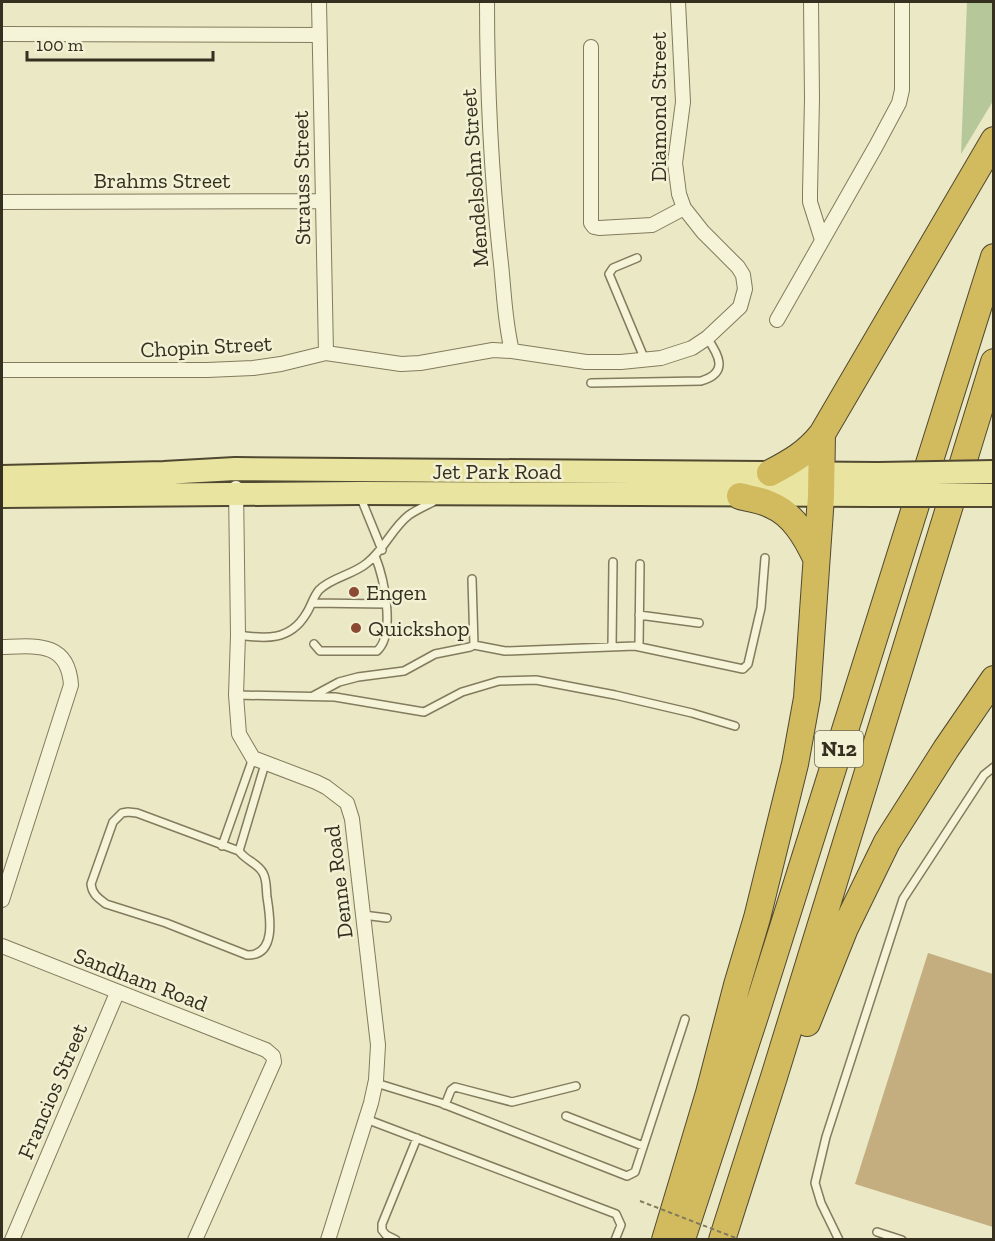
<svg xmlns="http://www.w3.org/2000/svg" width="995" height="1241" viewBox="0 0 995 1241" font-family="'Zilla Slab',serif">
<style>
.green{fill:#b6c79a}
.building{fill:#c4ad7f}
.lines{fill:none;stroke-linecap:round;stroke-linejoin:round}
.lane-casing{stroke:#837b5d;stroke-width:10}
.street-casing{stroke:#837b5d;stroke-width:16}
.primary-casing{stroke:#514831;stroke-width:26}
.highway-casing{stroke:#514831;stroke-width:28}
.lane{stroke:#f5f4d8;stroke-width:7}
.street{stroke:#f5f4d8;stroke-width:14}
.primary{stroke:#e9e5a1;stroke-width:22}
.highway{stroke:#d1bb5e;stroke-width:26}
.primary-bridge-casing{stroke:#514831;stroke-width:26;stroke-linecap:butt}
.path-bridge{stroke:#837b5d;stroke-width:2;stroke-dasharray:4.5 3;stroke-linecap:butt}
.primary-bridge{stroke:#e9e5a1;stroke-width:22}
.poi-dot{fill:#8c4933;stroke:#f2f1d4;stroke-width:2}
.labels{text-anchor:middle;stroke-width:5;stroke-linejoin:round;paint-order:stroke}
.shield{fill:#f2f1d4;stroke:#6e6956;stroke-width:1.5}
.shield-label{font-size:21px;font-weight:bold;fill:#352f20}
.street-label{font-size:22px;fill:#352f20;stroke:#f2f1d4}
.poi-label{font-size:22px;fill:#352f20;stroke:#f2f1d4;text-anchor:start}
</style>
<rect width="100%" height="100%" fill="#eae8c5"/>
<path class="green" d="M 967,2 L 993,2 L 993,101 L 961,154 Z"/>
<path class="building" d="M 928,953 L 993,974 L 993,1227 L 855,1184 Z"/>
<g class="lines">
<defs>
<path id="lane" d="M 637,258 L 613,268 L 609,274 L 645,360
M 591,383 L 701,381 C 729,373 719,355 707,338
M 360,496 L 382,550
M 312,603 L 386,604
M 639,615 L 699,623
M 238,635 C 265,639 290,641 306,614 C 311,607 313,597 319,590 C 332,577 353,575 367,563 C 384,550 392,528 409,515 C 416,510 425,506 433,502
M 314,644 L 320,651 L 377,651 C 396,634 384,578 375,556
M 474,645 L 505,651 L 635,646 L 743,669 L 748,664 L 761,608 L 765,558
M 639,646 L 640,564
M 612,647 L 613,562
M 236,695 L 335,697 L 424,712 L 462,692 L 499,681 L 536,680 L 615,695 L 692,713 L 735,726
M 313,696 L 339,682 L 358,677 L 404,671 L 435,654 L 470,647 L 474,645 L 472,579
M 128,812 L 137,813 L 239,851 C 246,861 258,863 263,873 C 267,880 266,889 267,897 C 270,916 277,956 247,955 L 166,923 L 106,904 C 98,898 92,894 91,884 L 113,822 L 122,813 Z
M 222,846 L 253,758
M 239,851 L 265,764
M 363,915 L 387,918
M 376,1083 L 441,1103 L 627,1176 L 635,1172 L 685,1019
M 445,1105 L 451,1090 L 455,1087 L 512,1102 L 576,1086
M 566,1116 L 643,1146
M 366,1119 L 616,1214 L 621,1225 L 615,1240
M 877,1232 L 902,1240
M 396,1240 L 386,1235 L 382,1230 L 382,1224 L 417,1138
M 839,1240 L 821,1203 L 815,1183 L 826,1137 L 903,899 L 984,775 L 994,767"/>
<path id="street" d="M 319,2 L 326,353
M 487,2 C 487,86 491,171 500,255 C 504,287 504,319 512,351
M 811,2 L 812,99 L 810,193 L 810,202 L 822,240
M 2,34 L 319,35
M 591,47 L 591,223 L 594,227 L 599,228 L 652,225 L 684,208
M 2,202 L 323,201
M 777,320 L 876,146 L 899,103 L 902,90 L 902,2
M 2,370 L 207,370 L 253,368 L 281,364 L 326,353 L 401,364 L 420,363 L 493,350 L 512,351 L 586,362 L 621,362 L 661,358 L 692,348 L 707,338 L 740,307 L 745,289 L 743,275 L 738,267 L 703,232 L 684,208 L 679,194 L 675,163 L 683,102 L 678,2
M 236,488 L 238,635 L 236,695 L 239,734 L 253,758 L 316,782 L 326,787 L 347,803 L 352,819 L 378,1045 L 376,1080 L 371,1103 L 328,1240
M 2,647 C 36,646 68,641 71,685 L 2,900
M 2,946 L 266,1050 L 273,1056 L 274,1062 L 195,1240
M 12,1240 L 117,993"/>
<path id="primary" d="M 2,477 L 164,473 L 235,469 L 878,474
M 2,496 L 359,493 L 876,495"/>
<path id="highway" d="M 770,473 C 791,462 807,453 822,434
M 740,496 C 750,499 762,500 771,505 C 793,514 806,537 816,558
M 807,1023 L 845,928 L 887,842 L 946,749 L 994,679
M 683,1236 L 756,1013 L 994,257
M 665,1240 L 709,1093 L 737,985 L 757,918 L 795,764 L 807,698 L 821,496 L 822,434 L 994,140
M 722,1240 L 774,1077 L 994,362"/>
</defs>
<use href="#lane" class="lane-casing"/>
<use href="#street" class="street-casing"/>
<use href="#primary" class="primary-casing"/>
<use href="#highway" class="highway-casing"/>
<use href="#lane" class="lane"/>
<use href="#street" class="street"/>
<use href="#primary" class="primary"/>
<use href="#highway" class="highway"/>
<defs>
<path id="primary-bridge" d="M 878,474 L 994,472
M 876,495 L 994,495"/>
</defs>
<use href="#primary-bridge" class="primary-bridge-casing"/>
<path class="path-bridge" d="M 640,1201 L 741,1240"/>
<use href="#primary-bridge" class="primary-bridge"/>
</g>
<g class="poi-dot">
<circle cx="354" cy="592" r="6"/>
<circle cx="356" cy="628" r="6"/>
</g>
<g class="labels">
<rect class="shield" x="815" y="731" width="48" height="36" rx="4.5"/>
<g class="shield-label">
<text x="839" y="756">N12</text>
</g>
<g class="street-label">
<text transform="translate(658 107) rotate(-90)" y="8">Diamond Street</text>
<text transform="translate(301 178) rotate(-91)" y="8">Strauss Street</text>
<text transform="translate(474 178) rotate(-94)" y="8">Mendelsohn Street</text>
<text x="162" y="188">Brahms Street</text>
<text transform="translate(206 346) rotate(-3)" y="8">Chopin Street</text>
<text x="497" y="479">Jet Park Road</text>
<text transform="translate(338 882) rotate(-97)" y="8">Denne Road</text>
<text transform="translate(141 979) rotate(21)" y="8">Sandham Road</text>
<text transform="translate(52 1091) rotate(-67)" y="8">Francios Street</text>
</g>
<g class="poi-label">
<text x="366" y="600">Engen</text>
<text x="368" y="636">Quickshop</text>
</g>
</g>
<rect width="995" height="1241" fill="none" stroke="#352f20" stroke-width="6"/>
<path d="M27 51v9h186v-9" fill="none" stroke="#352f20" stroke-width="3"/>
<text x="36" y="51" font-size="18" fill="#352f20" stroke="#f2f1d4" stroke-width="4.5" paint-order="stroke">100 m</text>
</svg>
